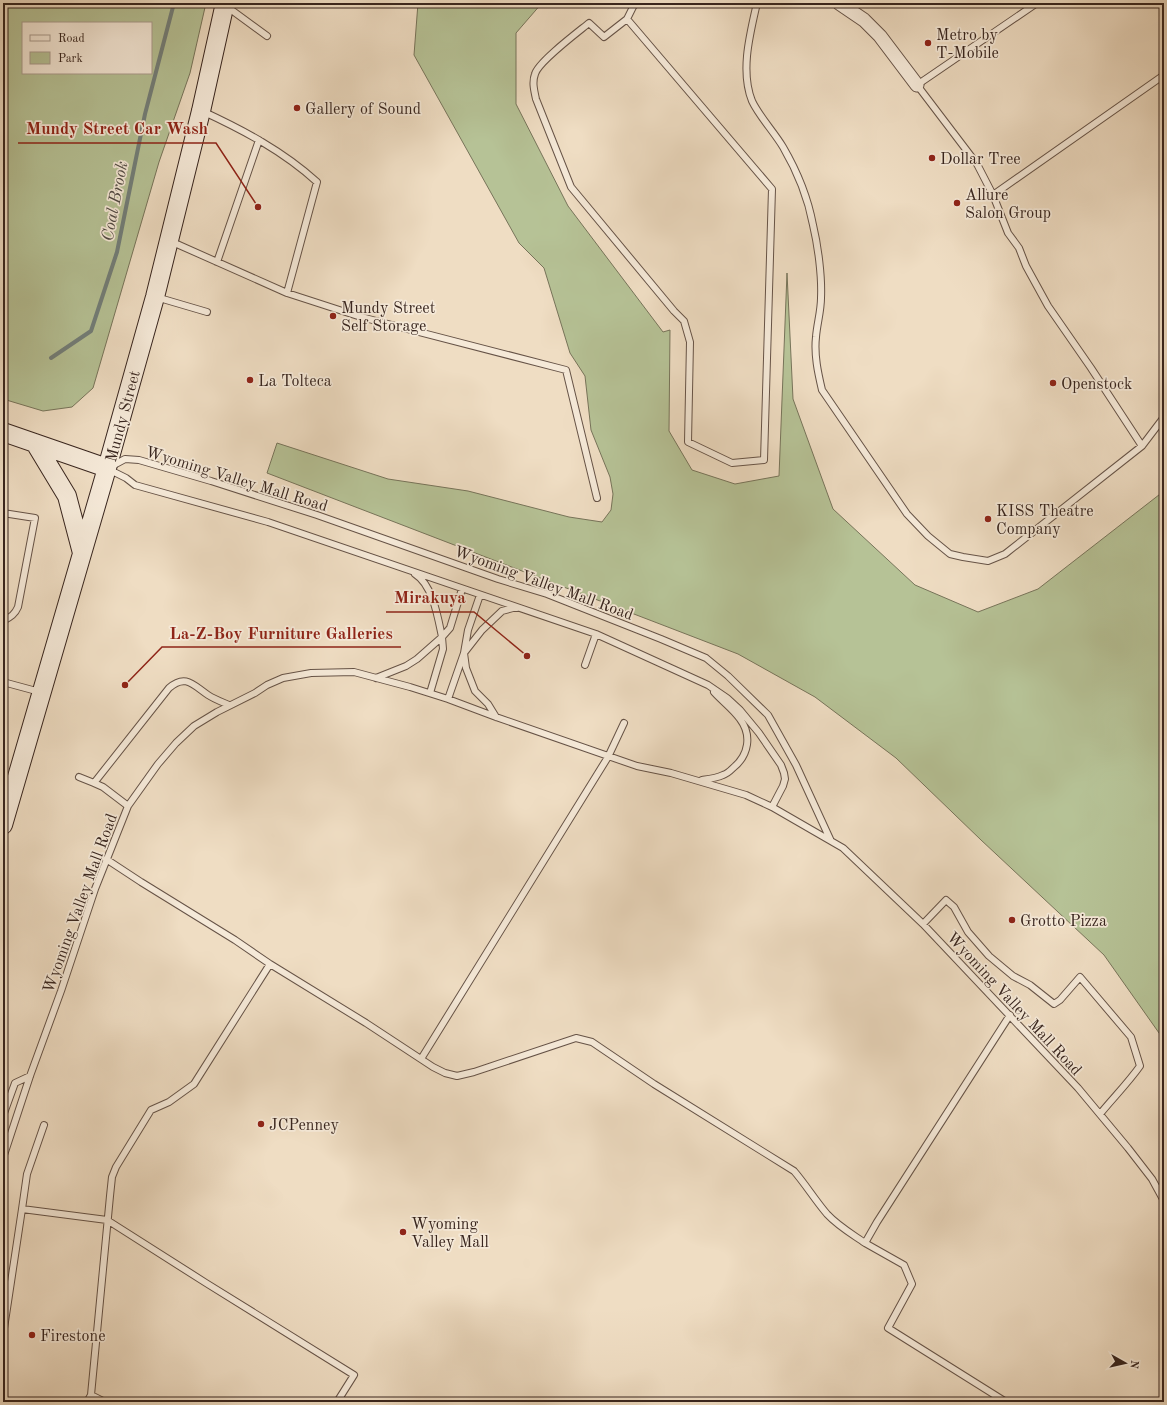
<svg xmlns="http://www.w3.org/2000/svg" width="1167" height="1405" viewBox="0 0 1167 1405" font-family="'Old Standard TT',serif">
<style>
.green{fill:#b6c296;stroke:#77745a;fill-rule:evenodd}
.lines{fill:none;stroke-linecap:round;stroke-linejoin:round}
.stream{stroke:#737f7a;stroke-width:4}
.service-casing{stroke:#665347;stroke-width:8}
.minor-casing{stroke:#665347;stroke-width:15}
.secondary-casing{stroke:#38251e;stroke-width:20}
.service{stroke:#f5e9d8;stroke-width:6}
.minor{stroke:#f5e9d8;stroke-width:13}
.secondary{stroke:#f5e9d8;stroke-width:18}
.poi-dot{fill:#8f2418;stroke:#f5e9d8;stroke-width:1.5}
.labels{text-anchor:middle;stroke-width:3.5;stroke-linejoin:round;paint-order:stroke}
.poi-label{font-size:16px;fill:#38251e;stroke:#f5e9d8;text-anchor:start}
.street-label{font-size:16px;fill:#38251e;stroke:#f5e9d8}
.water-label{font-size:17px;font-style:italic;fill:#504a44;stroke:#f5e9d8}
.leader{fill:none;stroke:#8f2418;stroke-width:1.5}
.callout-dot{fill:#8f2418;stroke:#f5e9d8;stroke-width:1.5}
.callout-label{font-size:17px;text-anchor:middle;font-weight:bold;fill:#8f2418;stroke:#f5e9d8;stroke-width:3.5;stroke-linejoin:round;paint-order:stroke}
</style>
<rect width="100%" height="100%" fill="#efddc3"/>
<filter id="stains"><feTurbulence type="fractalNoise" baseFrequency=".005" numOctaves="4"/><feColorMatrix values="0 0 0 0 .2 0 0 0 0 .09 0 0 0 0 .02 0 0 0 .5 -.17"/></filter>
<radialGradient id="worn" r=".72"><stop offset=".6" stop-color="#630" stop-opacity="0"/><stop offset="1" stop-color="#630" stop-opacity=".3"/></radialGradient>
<path class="green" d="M 3,3 L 206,3 L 190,73 L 159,162 L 93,388 L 72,407 L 43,411 L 3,399 ZM 23,23 L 151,23 L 151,73 L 23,73 Z
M 418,3 L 542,3 L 516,33 L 516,104 L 568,206 L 663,332 L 670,330 L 669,431 L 692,470 L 735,484 L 779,476 L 787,273 L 793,399 L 833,509 L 915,585 L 978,612 L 1038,589 L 1164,491 L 1164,1040 L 1104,955 L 981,840 L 896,758 L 815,697 L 738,654 L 267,473 L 277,443 L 388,479 L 468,491 L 569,517 L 602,522 L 611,510 L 613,494 L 610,477 L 591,430 L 585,376 L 570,353 L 544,268 L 519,243 L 414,55 Z"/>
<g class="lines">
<path class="stream" d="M 51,358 L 91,331 L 117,252 L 145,114 L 174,3"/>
<defs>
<path id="service" d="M 757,3 C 750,34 740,71 752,101 C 759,116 774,132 783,147 C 797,171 808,198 813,225 C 818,246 822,276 821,298 C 821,311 817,324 816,337 C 814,355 818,373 822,390 L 907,514 L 928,536 L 950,554 L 963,557 L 988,561 L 1005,554 L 1142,446 L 1164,417
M 1037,3 L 917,85 L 977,164 L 993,195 L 1008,233 L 1019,248 L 1026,266 L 1048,306 L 1091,368 L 1142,446
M 226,6 L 267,36
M 627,19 L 772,189 L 764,460 L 732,463 L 688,442 L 690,342 L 684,321 L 674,311 L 571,187 L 536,99 C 534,90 532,82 535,74 C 538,62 578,32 589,23 L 604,37 L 627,19 L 635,3
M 202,111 C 243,130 283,151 317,182 L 287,293
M 993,195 L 1164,75
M 170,241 L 287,293 L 361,317 L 566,370 L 597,498
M 217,262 L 259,140
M 156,297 L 207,312
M 112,466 L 125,459 L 139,460 L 211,481 L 317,515 L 498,579 L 547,594 L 661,639 L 706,658 L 728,676 L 768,715 L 796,765 L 830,839
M 108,469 L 126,478 L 135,485 L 268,522 L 596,634 L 708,685 L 727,698 L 740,710 L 759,733 L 781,765 L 784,773 L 785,779 L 783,786 L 772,807
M 3,513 L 35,518 L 18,607 C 15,614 11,617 3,621
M 585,665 L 596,634
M 376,678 L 406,666 L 417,659 L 442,637 C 438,618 433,585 415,574
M 3,682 L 40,692
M 430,693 L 443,649 L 442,637 L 450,628 L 462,589
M 448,699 L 464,653 L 468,630 L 480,595
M 496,717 L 488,704 L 475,691 L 466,668 L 464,653 L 482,630 L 502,611 L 513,608 L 517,608
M 79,777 L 94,783 L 169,688 C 186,673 194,686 208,695 C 214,699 222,702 229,705
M 702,780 C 709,779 717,778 723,775 C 727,774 730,771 733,768 C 749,755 752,735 740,719 C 733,709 722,701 714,692
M 94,783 L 103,787 L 128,806
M 106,859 L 141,882 L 235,940 L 270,964 L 366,1023 L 433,1067 L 445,1073 L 457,1076 L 474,1072 L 576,1038 L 592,1042 L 654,1084 L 794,1171 C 806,1185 815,1200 827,1214 C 838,1226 852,1234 865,1243
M 923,924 L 946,900 L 954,907 L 968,932 L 989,956 L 1013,976 L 1030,985 L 1054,1004 L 1060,1000 L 1080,977 L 1131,1037 L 1140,1066 C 1128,1083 1113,1098 1100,1114
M 421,1059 L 608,757 L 624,723
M 3,1116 L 15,1083 L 30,1076
M 3,1158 L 30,1076 L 61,991 L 95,889 L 128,806 L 158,764 L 176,743 L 194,726 L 217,712 L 255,693 L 267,685 L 283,678 L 311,673 L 354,672 L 410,687 L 448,699 L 496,717 L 637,766 L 671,773 L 746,795 L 772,807 L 843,848 L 923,924 L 1078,1088 L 1128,1148 L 1152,1179 L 1164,1201
M 22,1209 L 27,1174 L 44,1125
M 3,1335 L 22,1209 L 107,1220 L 206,1283 L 354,1375 L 337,1402
M 91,1395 L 105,1402
M 87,1402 L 91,1395 L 110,1196 L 112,1177 L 116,1167 L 151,1110 L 169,1102 L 194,1084 L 270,964
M 1006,1402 L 888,1328 L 912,1284 L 904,1265 L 865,1243 L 877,1222 L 1010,1015"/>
<path id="minor" d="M 839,3 L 864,20 L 880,36 L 917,85"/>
<path id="secondary" d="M 3,432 L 107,468
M 35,443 L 67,496 L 82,553
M 3,825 L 107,468 L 155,297 L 201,111 L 225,3"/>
</defs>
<use href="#service" class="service-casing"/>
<use href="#minor" class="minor-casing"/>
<use href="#secondary" class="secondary-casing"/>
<use href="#service" class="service"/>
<use href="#minor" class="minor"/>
<use href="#secondary" class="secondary"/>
</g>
<g class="poi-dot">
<circle cx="928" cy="43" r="4"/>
<circle cx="297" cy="108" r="4"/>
<circle cx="932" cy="158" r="4"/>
<circle cx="957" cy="203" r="4"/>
<circle cx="333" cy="316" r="4"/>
<circle cx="250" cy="380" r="4"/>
<circle cx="1053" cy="383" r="4"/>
<circle cx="988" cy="519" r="4"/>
<circle cx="1012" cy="920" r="4"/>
<circle cx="261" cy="1124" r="4"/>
<circle cx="403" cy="1232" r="4"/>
<circle cx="32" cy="1335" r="4"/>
</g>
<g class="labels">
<g class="poi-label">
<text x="936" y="40">Metro by<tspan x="936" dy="18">T-Mobile</tspan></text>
<text x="305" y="114">Gallery of Sound</text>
<text x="940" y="164">Dollar Tree</text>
<text x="965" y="200">Allure<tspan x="965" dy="18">Salon Group</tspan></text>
<text x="341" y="313">Mundy Street<tspan x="341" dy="18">Self Storage</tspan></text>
<text x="258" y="386">La Tolteca</text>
<text x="1061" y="389">Openstock</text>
<text x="996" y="516">KISS Theatre<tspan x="996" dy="18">Company</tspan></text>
<text x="1020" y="926">Grotto Pizza</text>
<text x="269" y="1130">JCPenney</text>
<text x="411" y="1229">Wyoming<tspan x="411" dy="18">Valley Mall</tspan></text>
<text x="40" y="1341">Firestone</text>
</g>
<g class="street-label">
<text transform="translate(122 416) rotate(-75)" y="6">Mundy Street</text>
<text transform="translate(237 478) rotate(17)" y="6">Wyoming Valley Mall Road</text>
<text transform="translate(544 582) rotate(20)" y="6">Wyoming Valley Mall Road</text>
<text transform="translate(79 903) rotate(-70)" y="6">Wyoming Valley Mall Road</text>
<text transform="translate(1015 1003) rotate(47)" y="6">Wyoming Valley Mall Road</text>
</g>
<g class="water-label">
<text transform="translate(114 201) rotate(-79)" y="6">Coal Brook</text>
</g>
</g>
<path class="leader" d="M258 207L216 143H18M527 656L474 612H386M125 685L162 647H401"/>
<g class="callout-dot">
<circle cx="258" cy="207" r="4"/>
<circle cx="527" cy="656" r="4"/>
<circle cx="125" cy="685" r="4"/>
</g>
<g class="callout-label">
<text x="117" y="134">Mundy Street Car Wash</text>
<text x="430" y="603">Mirakuya</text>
<text x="281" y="639">La-Z-Boy Furniture Galleries</text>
</g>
<rect width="1167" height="1405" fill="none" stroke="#efddc3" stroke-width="16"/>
<rect x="4" y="4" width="1159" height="1397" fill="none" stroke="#38251e" stroke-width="2"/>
<rect x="8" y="8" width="1151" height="1389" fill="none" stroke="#38251e"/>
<rect x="22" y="22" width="130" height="52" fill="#f5e9d8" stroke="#a99b8e"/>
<rect x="30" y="35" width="20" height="6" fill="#f5e9d8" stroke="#a99b8e"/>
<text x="58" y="42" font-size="12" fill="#38251e">Road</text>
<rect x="30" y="52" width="20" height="12" fill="#b6c296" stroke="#a99b8e"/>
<text x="58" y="62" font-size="12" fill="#38251e">Park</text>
<g transform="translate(1125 1363) rotate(98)" stroke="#f5e9d8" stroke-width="3" paint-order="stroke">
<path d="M0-3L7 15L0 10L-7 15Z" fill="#38251e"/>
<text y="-6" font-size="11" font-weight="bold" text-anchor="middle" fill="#38251e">N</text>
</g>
<rect width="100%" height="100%" filter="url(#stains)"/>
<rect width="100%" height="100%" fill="url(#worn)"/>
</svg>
